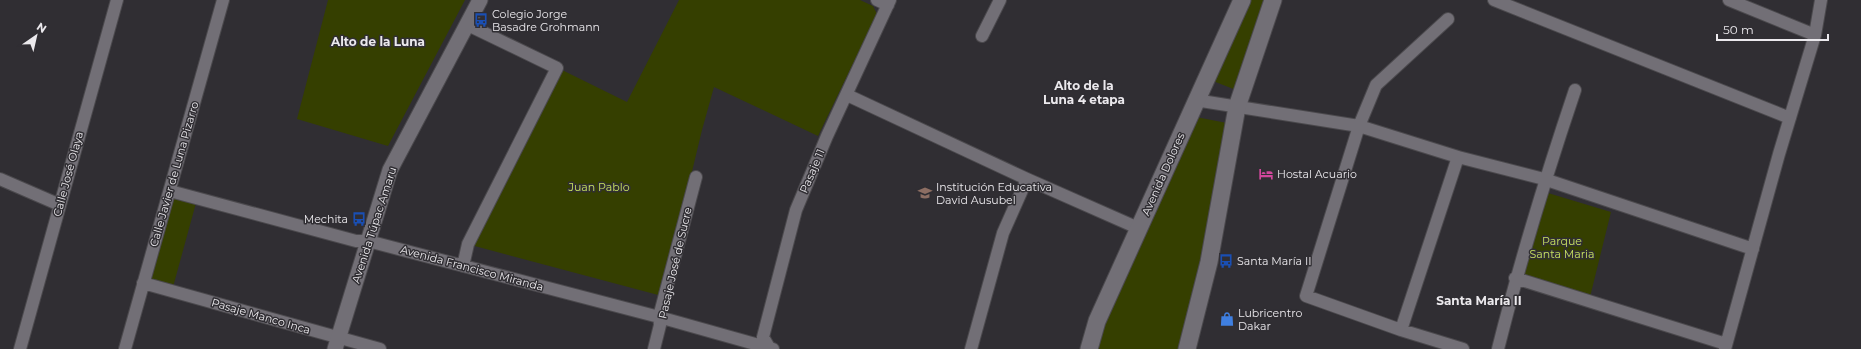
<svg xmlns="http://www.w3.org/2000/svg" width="1861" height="349" viewBox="0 0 1861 349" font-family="Montserrat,sans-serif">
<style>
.green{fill:#353f00}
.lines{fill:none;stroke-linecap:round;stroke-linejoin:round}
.minor-casing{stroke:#4b494d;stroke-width:14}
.tertiary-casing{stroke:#4b494d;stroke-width:17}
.secondary-casing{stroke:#4b494d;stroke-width:19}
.minor{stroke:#726f76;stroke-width:12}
.tertiary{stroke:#726f76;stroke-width:15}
.secondary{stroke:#726f76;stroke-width:17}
.labels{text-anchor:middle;stroke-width:3;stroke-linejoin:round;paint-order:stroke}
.poi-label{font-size:11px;fill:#ebe9ed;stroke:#302e33;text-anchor:start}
.street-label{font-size:11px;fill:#ebe9ed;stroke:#302e33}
.park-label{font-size:11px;fill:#c9e35f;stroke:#302e33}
.neighbourhood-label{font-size:12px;font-weight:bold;fill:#ebe9ed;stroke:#302e33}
</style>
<rect width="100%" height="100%" fill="#302e33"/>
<path class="green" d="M 328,0 L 465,0 L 388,146 L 297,119 Z
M 679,0 L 860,0 L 873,6 L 877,14 L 818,136 L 714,87 L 702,130 L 662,296 L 471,245 L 560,69 L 627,102 Z
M 1250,0 L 1266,0 L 1236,90 L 1213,81 Z
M 1196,117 L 1227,123 L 1200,272 L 1180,349 L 1095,349 L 1101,327 Z
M 1538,190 L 1611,212 L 1589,301 L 1515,275 Z
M 173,196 L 196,203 L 173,287 L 150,280 Z"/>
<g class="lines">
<defs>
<path id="minor" d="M 877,0 L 888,5
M 1494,0 L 1790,118
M 1729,0 L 1815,35
M 1448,19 L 1376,85 L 1359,126 L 1306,296 L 1401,330 L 1463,349
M 982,36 L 1000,0
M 847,95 L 1027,179 L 1138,228
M 1195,100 L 1359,126 L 1458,157 L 1544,179 L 1753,249
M 0,179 L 60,205
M 170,191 L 356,241 L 368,241 L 659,317 L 773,349
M 463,266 L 468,244 L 557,68 L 468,25
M 1515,278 L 1726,344
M 143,283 L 380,349
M 1401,330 L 1458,157
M 20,349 L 117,0
M 125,349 L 223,0
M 654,349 L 660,325 L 659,317 L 696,177
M 770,349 L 763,337 L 796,210 L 827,136 L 890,0
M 971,349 L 1003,233 L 1027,179
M 1498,349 C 1520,261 1546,176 1575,90
M 1725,349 L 1779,154 L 1815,35 L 1821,0"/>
<path id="tertiary" d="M 335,349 L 390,170 L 480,0"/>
<path id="secondary" d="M 1089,349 L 1097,321 L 1242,0
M 1187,349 L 1209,262 L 1237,107 L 1273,0"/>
</defs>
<use href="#minor" class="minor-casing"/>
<use href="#tertiary" class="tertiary-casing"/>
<use href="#secondary" class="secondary-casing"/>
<use href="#minor" class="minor"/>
<use href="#tertiary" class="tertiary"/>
<use href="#secondary" class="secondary"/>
</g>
<defs>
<symbol id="bus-bare" viewBox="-9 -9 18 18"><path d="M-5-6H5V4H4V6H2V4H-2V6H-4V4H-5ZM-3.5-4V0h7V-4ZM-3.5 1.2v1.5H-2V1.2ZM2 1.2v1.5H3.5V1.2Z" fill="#1a4fb4" stroke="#302e33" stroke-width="2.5" paint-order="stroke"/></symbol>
<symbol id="hotel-bare" viewBox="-9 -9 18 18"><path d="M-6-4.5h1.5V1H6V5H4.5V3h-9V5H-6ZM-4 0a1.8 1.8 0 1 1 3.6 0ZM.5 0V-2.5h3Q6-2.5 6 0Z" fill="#d1479c" stroke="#302e33" stroke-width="2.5" paint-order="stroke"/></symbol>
<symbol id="school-bare" viewBox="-9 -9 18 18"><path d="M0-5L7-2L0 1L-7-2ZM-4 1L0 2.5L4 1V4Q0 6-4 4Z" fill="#8d6e63" stroke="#302e33" stroke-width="2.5" paint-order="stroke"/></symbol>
<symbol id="shop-bare" viewBox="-9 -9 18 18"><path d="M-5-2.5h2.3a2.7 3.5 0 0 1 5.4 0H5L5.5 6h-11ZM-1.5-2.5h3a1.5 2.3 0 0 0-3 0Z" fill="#3f7fe0" stroke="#302e33" stroke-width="2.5" paint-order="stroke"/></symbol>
</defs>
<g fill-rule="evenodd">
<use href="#bus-bare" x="471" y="10" width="20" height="20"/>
<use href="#hotel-bare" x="1256" y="164" width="20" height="20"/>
<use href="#school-bare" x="915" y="183" width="20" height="20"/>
<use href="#bus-bare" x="349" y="209" width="20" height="20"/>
<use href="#bus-bare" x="1216" y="251" width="20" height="20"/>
<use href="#shop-bare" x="1217" y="309" width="20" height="20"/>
</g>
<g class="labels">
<g class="poi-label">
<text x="492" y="18">Colegio Jorge<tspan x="492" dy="13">Basadre Grohmann</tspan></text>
<text x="1277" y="178">Hostal Acuario</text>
<text x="936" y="191">Institución Educativa<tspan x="936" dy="13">David Ausubel</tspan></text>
<text x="348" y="223" text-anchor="end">Mechita</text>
<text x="1237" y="265">Santa María II</text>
<text x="1238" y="317">Lubricentro<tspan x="1238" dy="13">Dakar</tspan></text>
</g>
<g class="street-label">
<text transform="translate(812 171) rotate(-67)" y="4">Pasaje 11</text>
<text transform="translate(68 174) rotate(-75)" y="4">Calle José Olaya</text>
<text transform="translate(174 174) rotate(-74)" y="4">Calle Javier de Luna Pizarro</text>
<text transform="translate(1163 174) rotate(-66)" y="4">Avenida Dolores</text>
<text transform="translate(374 225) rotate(-72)" y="4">Avenida Túpac Amaru</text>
<text transform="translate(675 263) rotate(-77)" y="4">Pasaje José de Sucre</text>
<text transform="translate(472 268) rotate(15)" y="4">Avenida Francisco Miranda</text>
<text transform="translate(261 316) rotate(16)" y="4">Pasaje Manco Inca</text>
</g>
<g class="park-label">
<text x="599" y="191">Juan Pablo</text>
<text x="1562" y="245">Parque<tspan x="1562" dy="13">Santa Maria</tspan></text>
</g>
<g class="neighbourhood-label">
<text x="378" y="46">Alto de la Luna</text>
<text x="1084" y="90">Alto de la<tspan x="1084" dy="14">Luna 4 etapa</tspan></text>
<text x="1479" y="305">Santa María II</text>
</g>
</g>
<g transform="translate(36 36) rotate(34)" stroke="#302e33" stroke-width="3" paint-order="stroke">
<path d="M0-3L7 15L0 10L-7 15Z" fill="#ebe9ed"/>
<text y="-6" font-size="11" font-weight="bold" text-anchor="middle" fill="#ebe9ed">N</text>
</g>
<path d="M1717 34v6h111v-6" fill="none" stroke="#ebe9ed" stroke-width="2"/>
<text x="1723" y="34" font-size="12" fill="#ebe9ed" stroke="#302e33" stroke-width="3" paint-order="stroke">50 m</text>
</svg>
